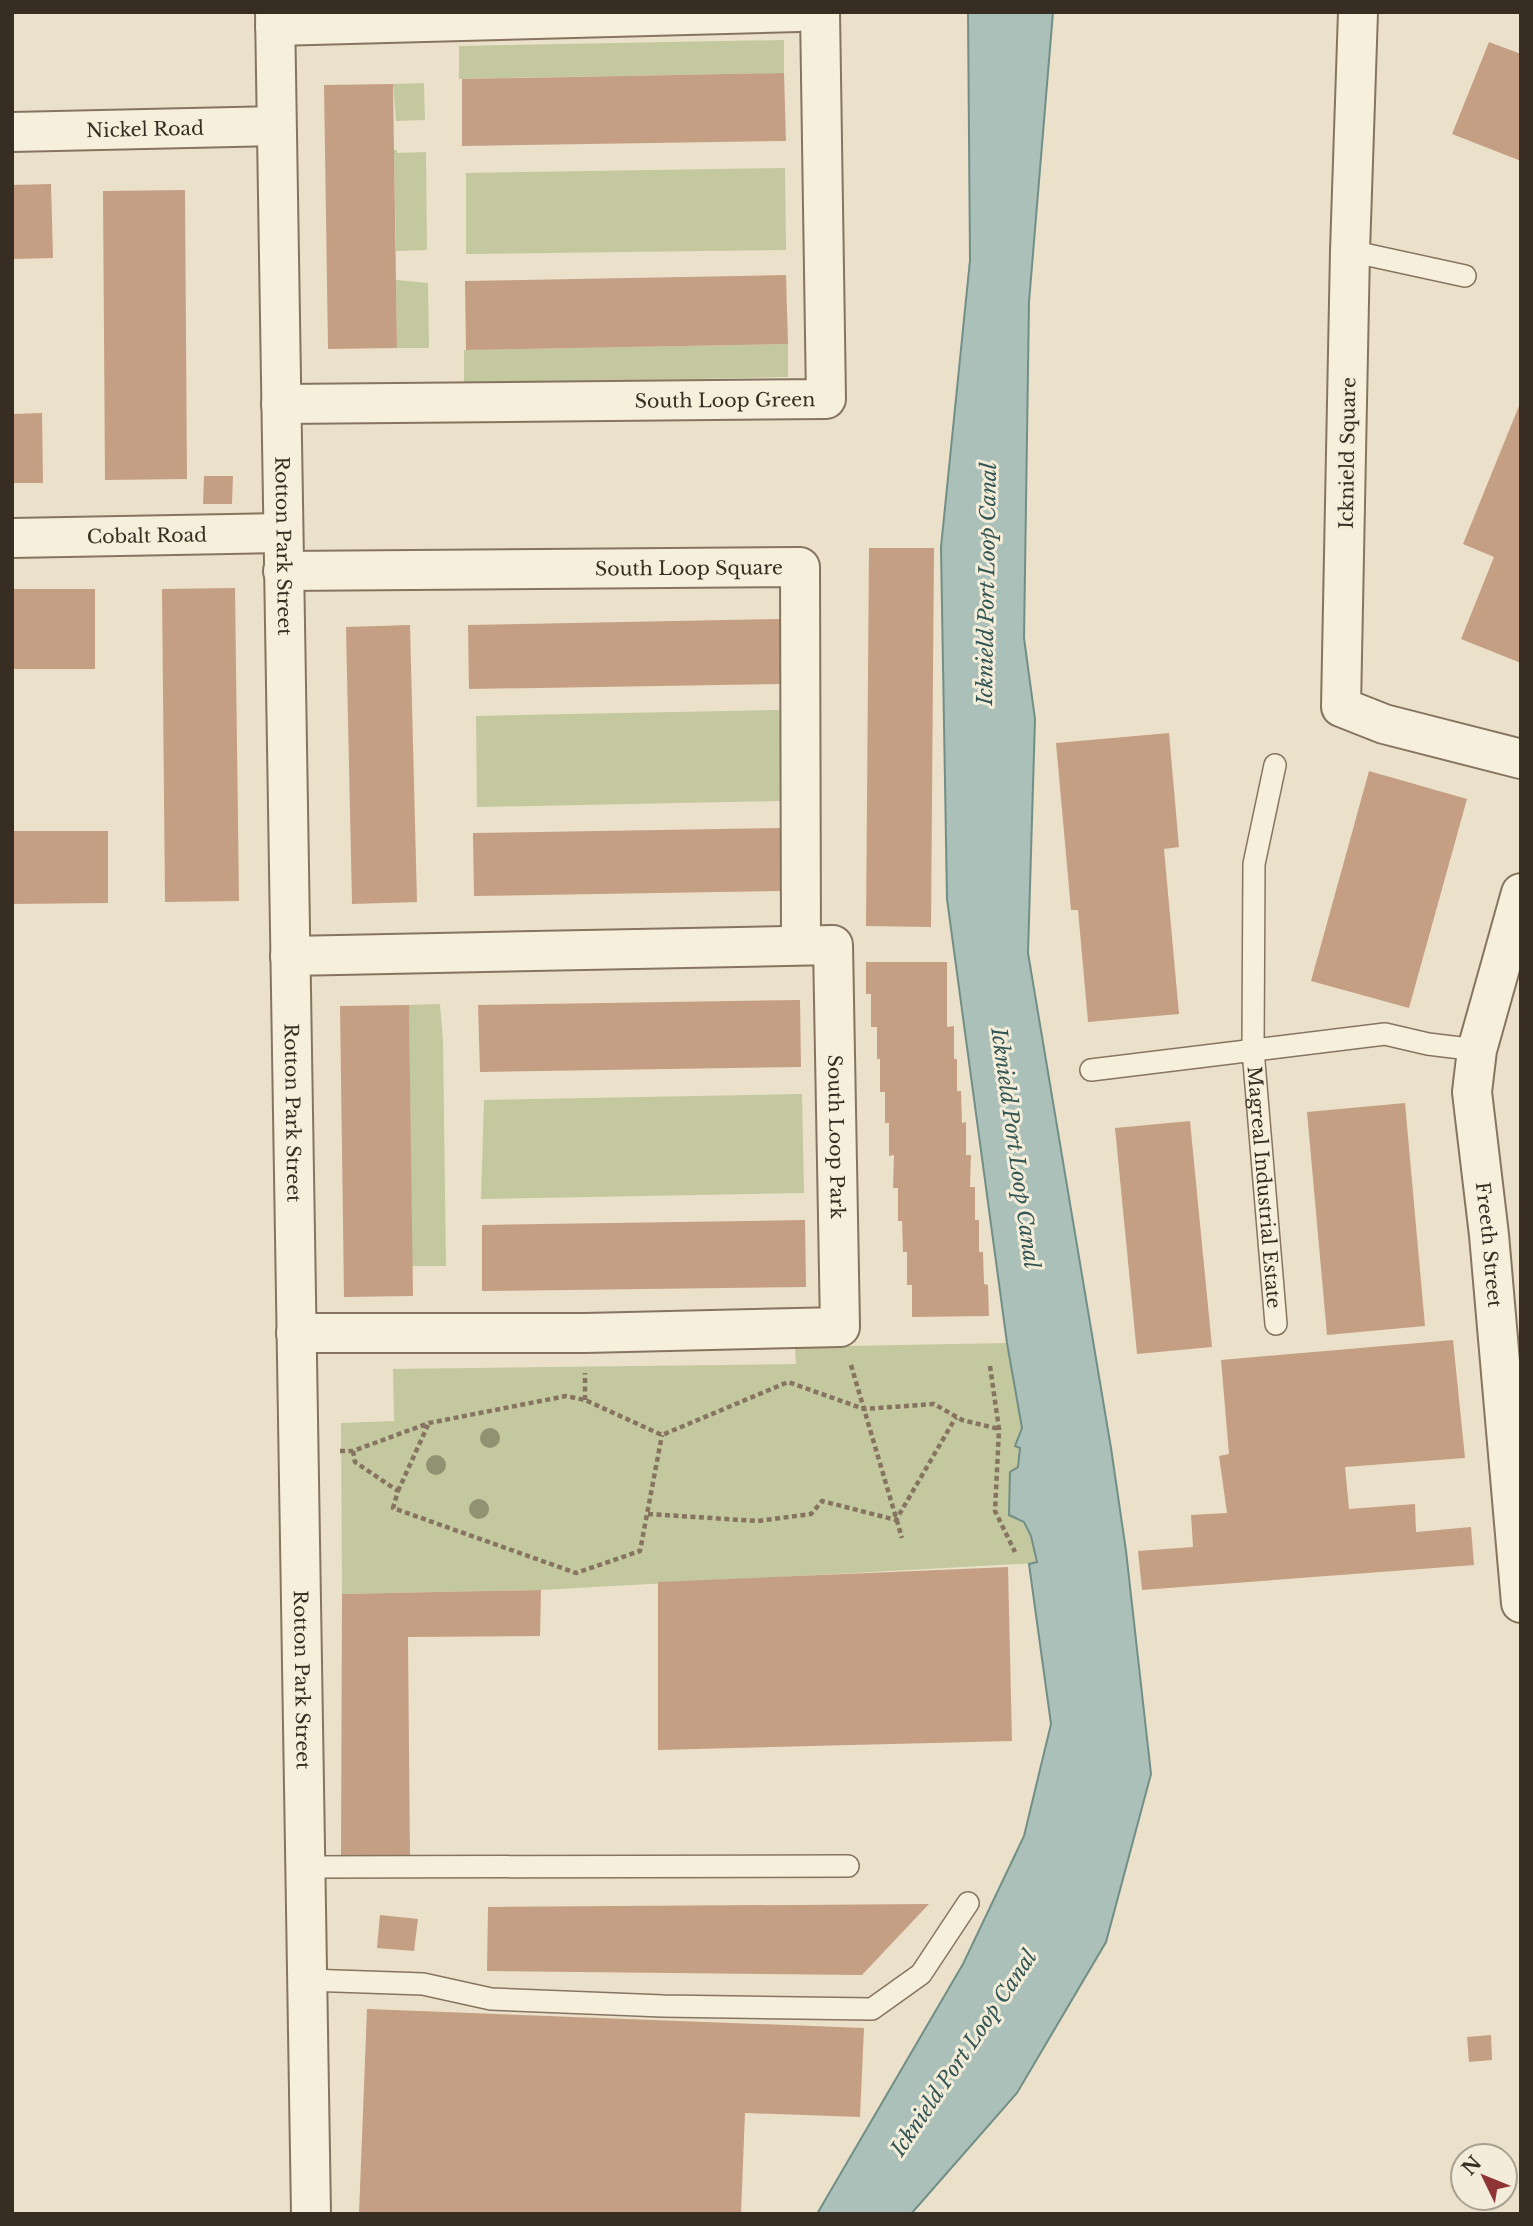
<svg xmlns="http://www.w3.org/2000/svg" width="1533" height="2226" viewBox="0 0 1533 2226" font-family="'Libre Baskerville',serif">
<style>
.green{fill:#c3c89e}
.water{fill:#aac0b9;stroke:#718e87;stroke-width:2}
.building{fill:#c59f83}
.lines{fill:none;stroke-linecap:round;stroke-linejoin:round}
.service-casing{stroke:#867460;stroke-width:24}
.minor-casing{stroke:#867460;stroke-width:42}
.path{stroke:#867460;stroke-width:4.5;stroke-dasharray:5 3.5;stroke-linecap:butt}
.service{stroke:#f6efdc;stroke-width:21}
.minor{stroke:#f6efdc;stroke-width:38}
.tree{fill:#919272}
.labels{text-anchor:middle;stroke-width:6;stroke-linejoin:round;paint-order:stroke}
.street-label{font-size:19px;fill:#382d22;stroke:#f3ecd9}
.water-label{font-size:21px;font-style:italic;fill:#335654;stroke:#f3ecd9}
</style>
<rect width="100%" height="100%" fill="#ebe1ca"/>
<path class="green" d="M 784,40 L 784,73 L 459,79 L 459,46 Z
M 424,83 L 425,120 L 396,121 L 393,84 Z
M 394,150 L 397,150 L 397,153 L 426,152 L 427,250 L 396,251 Z
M 785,168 L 786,250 L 466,254 L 466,173 Z
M 396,280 L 428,283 L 429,348 L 397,348 Z
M 788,344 L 788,377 L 464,384 L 464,350 Z
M 779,710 L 783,801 L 477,807 L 476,716 Z
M 440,1004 L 443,1041 L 446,1266 L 412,1266 L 409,1005 Z
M 802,1094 L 804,1193 L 481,1199 L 484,1100 Z
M 1007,1343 L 1022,1428 L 1015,1446 L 1020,1447 L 1015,1516 C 1031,1526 1033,1545 1037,1563 L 541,1590 L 342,1594 L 341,1423 L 394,1421 L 393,1369 L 796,1364 L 795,1347 Z"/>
<path class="water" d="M 968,12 L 1053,12 L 1029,302 L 1024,638 L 1035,719 L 1028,953 L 1111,1448 L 1126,1551 L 1151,1774 L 1106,1942 L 1017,2093 L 911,2214 L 817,2214 L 963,1964 L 1024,1836 L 1051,1724 L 1029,1564 L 1037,1562 L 1031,1536 L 1024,1522 L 1009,1515 L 1010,1472 L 1018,1467 L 1020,1448 L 1015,1446 L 1022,1428 L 1007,1343 L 947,899 L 941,547 L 970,260 Z"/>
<path class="building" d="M 1489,42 L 1521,54 L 1521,161 L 1452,134 Z
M 784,73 L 786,141 L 462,146 L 462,79 Z
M 393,84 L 397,348 L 328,349 L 324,85 Z
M 51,184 L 53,258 L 12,259 L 12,185 Z
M 185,190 L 187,479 L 105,480 L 103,191 Z
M 786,275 L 788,344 L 466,350 L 465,281 Z
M 1521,401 L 1521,663 L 1461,639 L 1494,557 L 1463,544 Z
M 42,413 L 43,483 L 12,483 L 12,414 Z
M 204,476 L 233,476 L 232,504 L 203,504 Z
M 869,548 L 934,548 L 931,927 L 866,926 Z
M 235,588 L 239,901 L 165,902 L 162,589 Z
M 12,589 L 95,589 L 95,669 L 12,669 Z
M 781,619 L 781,684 L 469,689 L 468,625 Z
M 410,625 L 417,902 L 352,904 L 346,627 Z
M 1169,733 L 1179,847 L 1164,849 L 1179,1014 L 1088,1022 L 1078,910 L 1071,910 L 1056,743 Z
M 1369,771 L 1467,799 L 1409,1008 L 1311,981 Z
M 783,828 L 784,891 L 474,896 L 473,833 Z
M 12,831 L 108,831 L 108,903 L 12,904 Z
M 866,962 L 947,962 L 947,1027 L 954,1026 L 954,1059 L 957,1059 L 957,1091 L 961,1091 L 962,1123 L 966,1122 L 966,1155 L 971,1155 L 970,1187 L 975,1187 L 975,1220 L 979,1220 L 979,1252 L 983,1252 L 984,1284 L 988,1285 L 989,1316 L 912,1317 L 912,1285 L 907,1285 L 907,1252 L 903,1252 L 902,1221 L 898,1221 L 898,1188 L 893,1188 L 894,1155 L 889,1156 L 889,1123 L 885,1123 L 885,1092 L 880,1092 L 880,1059 L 877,1059 L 877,1027 L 871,1027 L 871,994 L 866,994 Z
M 800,1000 L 801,1067 L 480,1072 L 478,1005 Z
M 409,1005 L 413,1296 L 344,1297 L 340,1006 Z
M 1405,1103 L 1425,1326 L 1327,1335 L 1307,1112 Z
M 1190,1121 L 1212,1347 L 1137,1354 L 1115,1128 Z
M 805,1220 L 806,1287 L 482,1291 L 482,1225 Z
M 1453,1340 L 1465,1458 L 1345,1467 L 1349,1509 L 1415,1504 L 1416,1532 L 1471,1527 L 1474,1565 L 1142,1590 L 1138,1551 L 1193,1547 L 1191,1515 L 1227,1513 L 1219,1456 L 1229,1454 L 1221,1360 Z
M 1008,1567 L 1012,1741 L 658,1750 L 658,1582 Z
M 541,1590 L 540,1636 L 408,1637 L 410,1856 L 341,1856 L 342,1594 Z
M 929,1904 L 862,1975 L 487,1971 L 488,1907 Z
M 380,1915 L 418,1919 L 414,1951 L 377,1948 Z
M 367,2009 L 864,2028 L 860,2117 L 745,2113 L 741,2214 L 359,2214 Z
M 1491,2035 L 1492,2060 L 1469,2062 L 1467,2037 Z"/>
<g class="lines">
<defs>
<g id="service">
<path d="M 1350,251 L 1465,276"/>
<path id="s1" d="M 1275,765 L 1254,864 L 1253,1050 L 1276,1324"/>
<path d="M 1091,1070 L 1385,1034 L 1428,1044 L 1477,1050"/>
<path d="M 305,1867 L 848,1866"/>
<path d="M 307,1980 L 423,1984 L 491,1999 L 663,2006 L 872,2009 L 921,1974 L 968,1903"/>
</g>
<g id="minor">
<path id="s2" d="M 275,12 L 311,2214"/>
<path d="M 1358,12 L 1350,251 L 1341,707 L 1384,724 L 1521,759"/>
<path d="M 275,26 L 798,12"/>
<path id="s3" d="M 12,132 L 276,126"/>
<path id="s4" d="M 281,404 L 826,399 L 820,12"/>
<path id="s5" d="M 12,538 L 283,533"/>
<path id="s6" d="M 283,571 L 800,567 L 801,945"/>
<path id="s7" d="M 1521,893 L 1477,1050 L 1472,1092 L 1489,1235 L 1521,1603"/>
<path id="s8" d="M 290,956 L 833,945 L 840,1327 L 585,1333 L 296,1333"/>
</g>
</defs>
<use href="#service" class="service-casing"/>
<use href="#minor" class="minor-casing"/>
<path class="path" d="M 851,1365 L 902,1538
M 990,1366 L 999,1429 L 995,1511 L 1015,1552
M 585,1400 L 585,1373
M 340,1451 L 353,1451 L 429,1423 L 566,1396 L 585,1400 L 662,1435 L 788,1382 L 864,1409 L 934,1404 L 962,1420 L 999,1429
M 353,1451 L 355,1462 L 398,1491 L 393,1508 L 576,1573 L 640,1551 L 662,1435
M 398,1491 L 428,1425
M 648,1514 L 758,1521 L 811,1514 L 822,1501 L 896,1520 L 956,1417"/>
<use href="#service" class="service"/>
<use href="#minor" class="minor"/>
</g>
<g class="tree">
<circle cx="490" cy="1438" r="10"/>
<circle cx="436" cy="1465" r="10"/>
<circle cx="479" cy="1509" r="10"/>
</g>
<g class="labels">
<g class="street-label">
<text dy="7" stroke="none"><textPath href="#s3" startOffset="133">Nickel Road</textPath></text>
<text dy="7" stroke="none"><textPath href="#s4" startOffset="444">South Loop Green</textPath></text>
<text transform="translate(1347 453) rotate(-89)" y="7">Icknield Square</text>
<text dy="7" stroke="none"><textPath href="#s5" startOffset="135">Cobalt Road</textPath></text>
<text dy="7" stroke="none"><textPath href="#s2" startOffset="534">Rotton Park Street</textPath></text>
<text dy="7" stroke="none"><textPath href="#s6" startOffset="406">South Loop Square</textPath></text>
<text dy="7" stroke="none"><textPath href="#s2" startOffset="1101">Rotton Park Street</textPath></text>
<text dy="7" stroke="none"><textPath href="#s8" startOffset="735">South Loop Park</textPath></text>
<text dy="7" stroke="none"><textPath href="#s1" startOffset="425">Magreal Industrial Estate</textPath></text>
<text dy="7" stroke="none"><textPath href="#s7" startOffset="359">Freeth Street</textPath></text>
<text dy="7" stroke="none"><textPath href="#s2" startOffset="1668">Rotton Park Street</textPath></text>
</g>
<g class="water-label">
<text transform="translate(987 584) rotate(-89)" y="7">Icknield Port Loop Canal</text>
<text transform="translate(1015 1148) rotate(82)" y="7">Icknield Port Loop Canal</text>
<text transform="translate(964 2053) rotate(-56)" y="7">Icknield Port Loop Canal</text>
</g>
</g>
<rect width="1533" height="2226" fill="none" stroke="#382d22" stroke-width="28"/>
<g transform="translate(1484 2177) rotate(313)"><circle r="33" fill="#f3ecd9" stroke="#a8a090" stroke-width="2"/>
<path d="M0-5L12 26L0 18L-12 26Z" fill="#8f3535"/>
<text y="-10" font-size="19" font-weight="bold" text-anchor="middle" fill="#382d22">N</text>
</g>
</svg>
